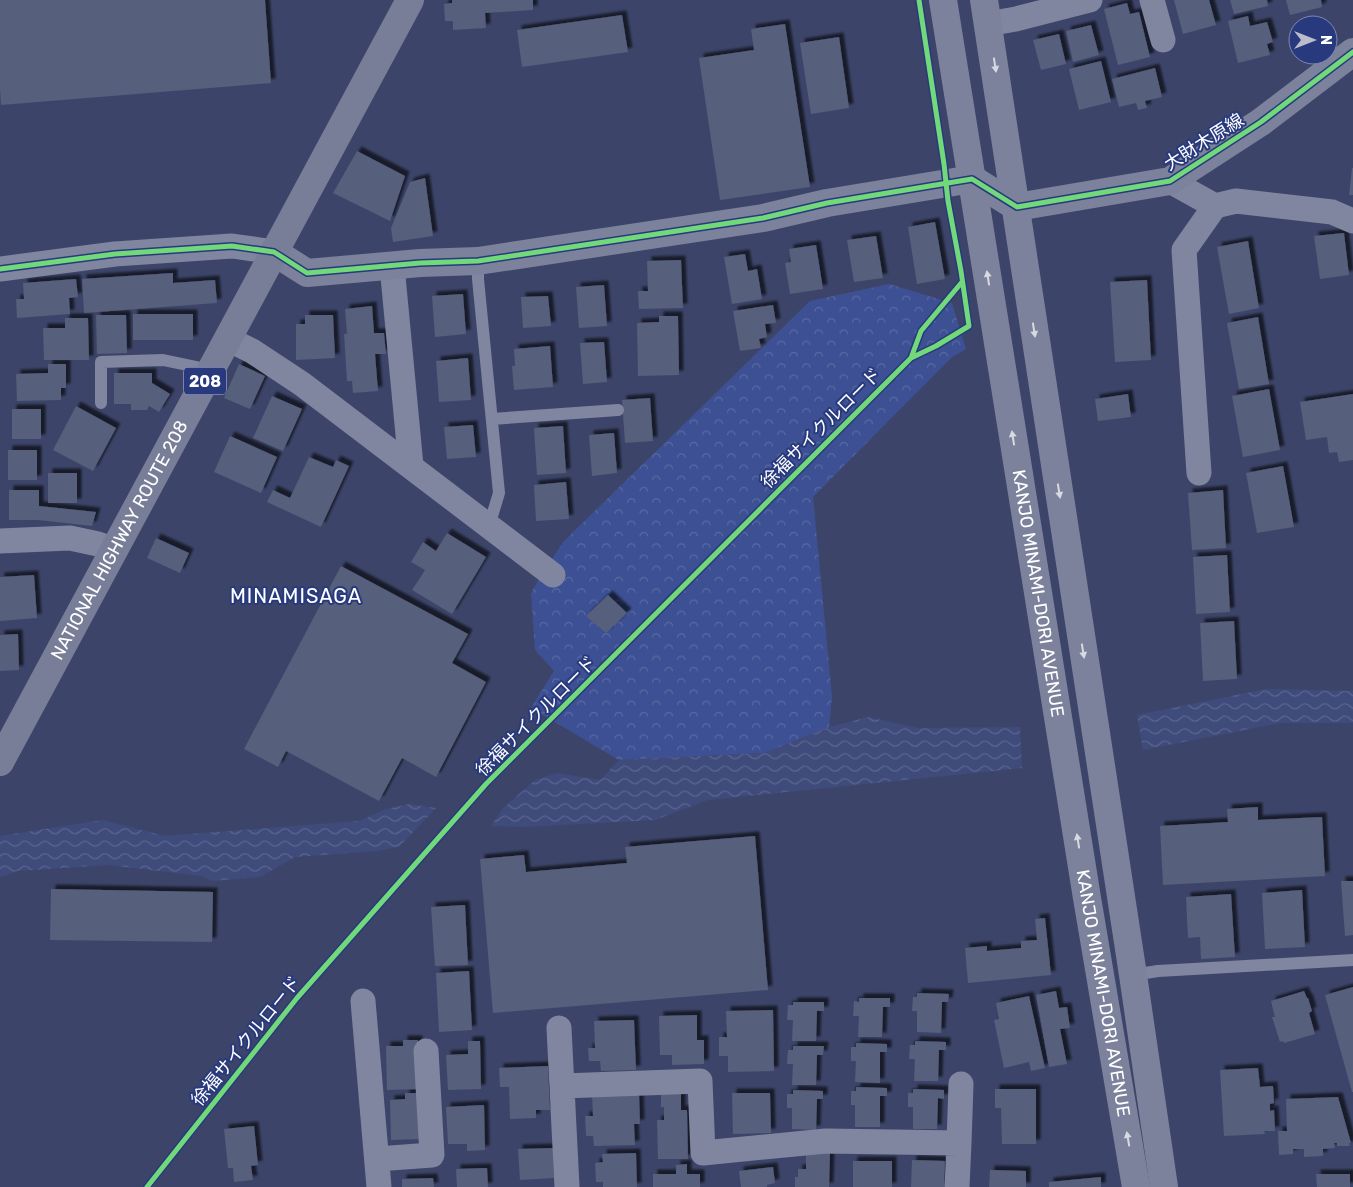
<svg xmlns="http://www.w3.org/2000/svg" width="1353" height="1187" viewBox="0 0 1353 1187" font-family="Rubik,'Noto Sans JP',sans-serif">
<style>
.park{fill:url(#park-crowns)}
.water{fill:url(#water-waves)}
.building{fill:#565e7b;filter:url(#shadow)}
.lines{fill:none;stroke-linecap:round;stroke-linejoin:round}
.lane{stroke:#8086a0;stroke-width:12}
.street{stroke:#8086a0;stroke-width:25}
.secondary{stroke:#7c829c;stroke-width:28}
.highway{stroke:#787e98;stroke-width:28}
.cycleway-casing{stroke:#283a7d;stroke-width:8}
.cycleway{stroke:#71d979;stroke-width:5}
.oneway{fill:#d8dae1}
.labels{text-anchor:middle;stroke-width:4;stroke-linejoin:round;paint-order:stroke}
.shield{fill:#283a7d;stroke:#bec4d8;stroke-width:1}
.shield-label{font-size:16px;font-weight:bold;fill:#fff}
.street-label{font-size:18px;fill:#fff;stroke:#283a7d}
.quarter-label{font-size:20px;letter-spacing:1px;fill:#fff;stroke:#283a7d}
</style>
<defs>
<pattern id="park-crowns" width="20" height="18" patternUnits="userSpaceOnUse" patternTransform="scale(1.25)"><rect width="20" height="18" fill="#3c5093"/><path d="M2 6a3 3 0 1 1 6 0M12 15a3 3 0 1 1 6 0" fill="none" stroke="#596aa3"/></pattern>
<pattern id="water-waves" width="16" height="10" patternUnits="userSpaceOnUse" patternTransform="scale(1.25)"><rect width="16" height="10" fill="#3e4b7b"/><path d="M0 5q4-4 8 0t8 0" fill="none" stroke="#5b668f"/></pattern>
<filter id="shadow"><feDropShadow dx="4.5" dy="-4.5" stdDeviation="1" flood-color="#0009"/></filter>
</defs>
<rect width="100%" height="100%" fill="#3c4569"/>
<path class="park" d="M 889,284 L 952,303 L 966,349 L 952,357 L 813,497 L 832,697 L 829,727 L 765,753 L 619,760 L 531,708 L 554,671 L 535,650 L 531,593 L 542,574 L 564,541 L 810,301 Z"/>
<path class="water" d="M 1266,689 L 1353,691 L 1353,723 L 1280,723 L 1143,750 L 1137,715 Z
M 868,717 L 917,728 L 1020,727 L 1022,768 L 708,800 L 655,820 L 522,827 L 491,826 L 503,808 L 535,780 L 557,773 L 600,780 L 619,760 L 765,753 L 829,727 Z
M 409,804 L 436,808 L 399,847 L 377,851 L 295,857 L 260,877 L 213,881 L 202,876 L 108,865 L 17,871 L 0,877 L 0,836 L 103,820 L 164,836 L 359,821 L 386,809 Z"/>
<path class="building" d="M 0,0 L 265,0 L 271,83 L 1,105 L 0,89 Z
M 452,0 L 533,0 L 533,10 L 485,13 L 486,28 L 453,30 L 453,21 L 445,21 L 444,4 L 452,3 Z
M 1174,0 L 1209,0 L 1216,25 L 1183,34 Z
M 1230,0 L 1267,0 L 1268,6 L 1234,14 Z
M 1286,0 L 1321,0 L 1322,7 L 1290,15 Z
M 1127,3 L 1130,14 L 1139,12 L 1150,57 L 1118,65 L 1104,9 Z
M 622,15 L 628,52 L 522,67 L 517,30 Z
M 1248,16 L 1250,26 L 1267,22 L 1273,42 L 1267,44 L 1270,55 L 1238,63 L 1228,21 Z
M 785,24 L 810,187 L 720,200 L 699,58 L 754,50 L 751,29 Z
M 1091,25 L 1099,55 L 1073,62 L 1066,31 Z
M 1059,34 L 1066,64 L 1041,70 L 1033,40 Z
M 839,37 L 849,108 L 811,114 L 800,43 Z
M 1101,61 L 1111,102 L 1079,110 L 1069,69 Z
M 1155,68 L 1162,97 L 1145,101 L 1147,108 L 1138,110 L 1136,103 L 1119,107 L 1112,79 Z
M 357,151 L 405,176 L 390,221 L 333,193 Z
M 1352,168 L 1353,168 L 1353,195 L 1349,195 Z
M 425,178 L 433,236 L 393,242 L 391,228 L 410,182 Z
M 935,222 L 945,279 L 917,284 L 908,227 Z
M 1344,233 L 1349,275 L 1320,279 L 1314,236 Z
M 876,236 L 883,278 L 854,282 L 847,240 Z
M 1248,241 L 1259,308 L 1229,314 L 1217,247 Z
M 816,245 L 823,289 L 790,294 L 785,263 L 791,262 L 789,249 Z
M 745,254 L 748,271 L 757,269 L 762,299 L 732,304 L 724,257 Z
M 681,260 L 683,308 L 639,309 L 638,291 L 648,291 L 647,261 Z
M 173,273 L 173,283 L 215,280 L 217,303 L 84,313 L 82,279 Z
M 76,279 L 78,297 L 69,298 L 70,314 L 17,318 L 16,299 L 24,299 L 23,283 Z
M 1147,280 L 1151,360 L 1115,362 L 1110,282 Z
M 604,285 L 607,326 L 579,328 L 576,287 Z
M 463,294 L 466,334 L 435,337 L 432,296 Z
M 548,296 L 551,326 L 523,328 L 521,297 Z
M 773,305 L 776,323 L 765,324 L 767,337 L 759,339 L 761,348 L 740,351 L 733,311 Z
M 372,306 L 374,333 L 384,333 L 386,354 L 375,354 L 378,391 L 353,393 L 352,381 L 347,381 L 344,334 L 347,334 L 345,309 Z
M 133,314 L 193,314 L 193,340 L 133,340 Z
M 96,315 L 126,315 L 127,353 L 97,354 Z
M 305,315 L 333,315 L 335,358 L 296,360 L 296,324 L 305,324 Z
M 659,316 L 678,316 L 679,375 L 638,376 L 637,323 L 659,322 Z
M 1258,317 L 1269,384 L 1239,389 L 1227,323 Z
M 65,318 L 88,318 L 89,360 L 44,360 L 43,328 L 65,328 Z
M 604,342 L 607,382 L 583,384 L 580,343 Z
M 550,346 L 553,387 L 514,390 L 512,366 L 515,366 L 514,349 Z
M 468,358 L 471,400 L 439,402 L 436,361 Z
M 48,364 L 66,364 L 66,388 L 61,388 L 61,400 L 17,401 L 16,374 L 48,373 Z
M 239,364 L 265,376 L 250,409 L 224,398 Z
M 114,373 L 152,373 L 152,383 L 170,394 L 159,412 L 149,406 L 147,410 L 131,410 L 131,404 L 114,404 Z
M 1269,389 L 1280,450 L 1243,457 L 1232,396 Z
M 1128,394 L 1131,417 L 1098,421 L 1095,399 Z
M 1353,394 L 1353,460 L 1339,462 L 1337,452 L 1329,453 L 1327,437 L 1306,440 L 1300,402 Z
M 272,396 L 302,409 L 283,451 L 253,438 Z
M 650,398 L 653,441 L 625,443 L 622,400 Z
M 76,406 L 116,428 L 93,471 L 53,450 Z
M 12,409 L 41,409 L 41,439 L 12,439 Z
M 473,425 L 476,457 L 447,459 L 444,427 Z
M 563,426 L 566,473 L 537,475 L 534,428 Z
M 614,433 L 617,473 L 592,476 L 589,435 Z
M 230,436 L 277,457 L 261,493 L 214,472 Z
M 8,450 L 37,450 L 37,480 L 8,480 Z
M 309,457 L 333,467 L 336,460 L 349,466 L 321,527 L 267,502 L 273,490 L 290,498 Z
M 1283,466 L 1294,527 L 1257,533 L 1246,473 Z
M 48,473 L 77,473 L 77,503 L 48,503 Z
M 566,482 L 569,519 L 536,521 L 534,485 Z
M 9,490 L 39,490 L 39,506 L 96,512 L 92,526 L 38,520 L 9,520 Z
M 1223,490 L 1226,548 L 1192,550 L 1188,493 Z
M 447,533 L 486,557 L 452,614 L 412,590 L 425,570 L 411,562 L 423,542 L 436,551 Z
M 156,538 L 189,553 L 180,573 L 147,558 Z
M 1227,555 L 1230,612 L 1196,614 L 1193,557 Z
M 341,566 L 468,634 L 452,663 L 486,682 L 436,777 L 402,758 L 379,801 L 286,751 L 278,767 L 244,749 Z
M 34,575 L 37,618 L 0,621 L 0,577 Z
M 608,595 L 627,613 L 606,633 L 586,616 Z
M 1234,621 L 1237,679 L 1203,681 L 1200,623 Z
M 18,634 L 19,670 L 0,671 L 0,635 Z
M 1258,807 L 1258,820 L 1322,817 L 1325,876 L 1163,885 L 1160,826 L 1228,822 L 1227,809 Z
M 755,836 L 768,990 L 493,1013 L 480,859 L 524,855 L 526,872 L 627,863 L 625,847 Z
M 1341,881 L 1353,881 L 1353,935 L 1345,936 Z
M 51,889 L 213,892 L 212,942 L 50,940 Z
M 1302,890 L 1305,947 L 1265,949 L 1262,893 Z
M 1231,894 L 1235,957 L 1201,959 L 1200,937 L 1188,938 L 1186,897 Z
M 465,905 L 468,965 L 435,966 L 431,907 Z
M 1045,918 L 1051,975 L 968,983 L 965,948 L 987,946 L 987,951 L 1021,948 L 1021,941 L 1037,940 L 1035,919 Z
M 469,971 L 472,1030 L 439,1032 L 436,973 Z
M 1353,987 L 1353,1092 L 1352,1092 L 1325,995 Z
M 1056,991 L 1059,1008 L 1067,1007 L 1070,1028 L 1060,1029 L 1067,1064 L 1049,1067 L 1036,995 Z
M 1304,991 L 1307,998 L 1308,998 L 1312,1011 L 1309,1013 L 1315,1034 L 1284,1043 L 1283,1041 L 1280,1042 L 1272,1017 L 1275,1017 L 1271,1001 Z
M 917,993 L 949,994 L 948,1002 L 942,1002 L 941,1033 L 917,1032 L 917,1011 L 912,1011 L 913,997 L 917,997 Z
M 1029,996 L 1045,1068 L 1031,1071 L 1029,1062 L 1004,1068 L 994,1020 L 999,1019 L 996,1003 Z
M 859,998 L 890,998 L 890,1007 L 883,1007 L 882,1037 L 858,1037 L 859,1016 L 853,1016 L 854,1001 L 859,1002 Z
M 793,1002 L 824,1002 L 824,1011 L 817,1011 L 816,1041 L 792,1041 L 793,1020 L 787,1020 L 788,1005 L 793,1005 Z
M 773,1010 L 774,1071 L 728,1072 L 728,1056 L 719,1056 L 719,1037 L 727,1037 L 726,1011 Z
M 697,1015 L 697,1040 L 704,1040 L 704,1064 L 672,1065 L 672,1055 L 660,1055 L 659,1016 Z
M 634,1020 L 636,1070 L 601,1071 L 600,1061 L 589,1061 L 588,1048 L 595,1048 L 594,1021 Z
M 403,1040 L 418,1040 L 419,1089 L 387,1090 L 386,1046 L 403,1046 Z
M 468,1041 L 480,1041 L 481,1089 L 448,1090 L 446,1055 L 468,1054 Z
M 915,1041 L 946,1042 L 946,1050 L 939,1050 L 938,1081 L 914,1081 L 915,1059 L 909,1059 L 910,1045 L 915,1045 Z
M 856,1043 L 887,1044 L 887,1052 L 880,1052 L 880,1083 L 855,1082 L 856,1061 L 851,1061 L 851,1047 L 856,1047 Z
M 793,1046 L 824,1046 L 823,1055 L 817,1055 L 816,1085 L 792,1085 L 793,1064 L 787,1064 L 788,1050 L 793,1050 Z
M 548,1066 L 550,1110 L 536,1110 L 536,1118 L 510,1119 L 509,1087 L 500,1087 L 499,1068 Z
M 1258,1068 L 1260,1087 L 1273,1086 L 1274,1103 L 1270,1104 L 1270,1111 L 1274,1110 L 1275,1131 L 1264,1131 L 1265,1134 L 1224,1136 L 1220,1070 Z
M 856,1087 L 887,1088 L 887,1096 L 880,1096 L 880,1127 L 855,1127 L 855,1105 L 851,1105 L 851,1091 L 856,1091 Z
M 913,1089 L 944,1090 L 944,1099 L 938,1098 L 937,1129 L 913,1129 L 913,1107 L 908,1107 L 908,1093 L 913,1093 Z
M 995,1089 L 1036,1089 L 1036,1144 L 1002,1144 L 1001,1108 L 995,1108 Z
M 661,1090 L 681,1090 L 681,1110 L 687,1110 L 688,1159 L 658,1159 L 657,1120 L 664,1120 L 664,1107 L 661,1107 Z
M 793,1090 L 823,1091 L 823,1099 L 817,1099 L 816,1130 L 792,1129 L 792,1108 L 787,1108 L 787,1094 L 793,1094 Z
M 405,1093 L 421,1093 L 423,1139 L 391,1140 L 390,1100 L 405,1099 Z
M 639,1093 L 640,1124 L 634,1124 L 635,1145 L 594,1146 L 593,1136 L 586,1136 L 585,1116 L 593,1116 L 592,1095 Z
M 732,1093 L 770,1093 L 771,1133 L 733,1134 Z
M 1338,1097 L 1351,1143 L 1349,1143 L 1350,1146 L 1337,1146 L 1337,1143 L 1334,1143 L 1335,1148 L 1323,1149 L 1323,1156 L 1304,1157 L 1304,1149 L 1293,1149 L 1293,1154 L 1279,1155 L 1278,1131 L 1287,1131 L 1286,1099 Z
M 484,1105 L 485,1150 L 467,1151 L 467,1144 L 448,1144 L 446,1107 Z
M 254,1126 L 258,1165 L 251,1166 L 253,1180 L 234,1182 L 233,1168 L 228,1168 L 224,1129 Z
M 553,1148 L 554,1178 L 520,1180 L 518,1149 Z
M 806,1152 L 830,1153 L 829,1187 L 795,1187 L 795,1177 L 798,1177 L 798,1169 L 806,1169 Z
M 636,1153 L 637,1187 L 603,1187 L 603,1182 L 596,1182 L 595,1163 L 603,1162 L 602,1154 Z
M 912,1160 L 945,1161 L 944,1187 L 911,1187 Z
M 853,1161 L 892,1161 L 892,1187 L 853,1187 Z
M 687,1164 L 687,1174 L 700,1174 L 700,1187 L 653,1187 L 653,1174 L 676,1174 L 676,1165 Z
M 773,1167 L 775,1183 L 767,1185 L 767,1187 L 741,1187 L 739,1171 Z
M 487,1168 L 488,1187 L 457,1187 L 456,1169 Z
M 990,1170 L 1026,1171 L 1026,1187 L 989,1187 Z
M 1316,1174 L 1350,1174 L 1350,1187 L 1317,1187 Z
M 1101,1177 L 1101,1187 L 1049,1187 L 1049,1182 Z
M 433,1178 L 434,1187 L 402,1187 L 402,1179 Z"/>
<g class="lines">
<path class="lane" d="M 478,261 L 478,279 L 499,493 L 489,526
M 101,403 L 101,362 L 163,360 L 211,370
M 492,419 L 618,410
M 1133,975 L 1158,971 L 1353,960"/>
<path class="street" d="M 1152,0 L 1163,40
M 988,24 L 1016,19 L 1090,0
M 1170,181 L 1215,206 L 1236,201 L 1332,212 L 1353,221
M 392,266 L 411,466
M 0,269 L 115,254 L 232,246 L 274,252
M 228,339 L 252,351 L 302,384 L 553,575
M 1199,473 L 1184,250 L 1215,206
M 0,541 L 70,538 L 98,544 L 115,550
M 363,1001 L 379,1187
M 559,1028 L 567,1187
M 562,1086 L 700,1081 L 703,1153 L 826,1141 L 959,1143 L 957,1187
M 959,1143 L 961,1084
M 377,1159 L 432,1155 L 426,1051"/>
<g class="secondary">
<path id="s1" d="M 943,0 L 1087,898 L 1136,1187"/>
<path d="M 984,0 L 1133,975 L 1164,1187"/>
<path d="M 274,252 L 307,273 L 420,263 L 478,261 L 763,218 L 827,203 L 972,179 L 1017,207 L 1170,181 L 1261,122 L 1353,52"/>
</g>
<path class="highway" id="s2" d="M 0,762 L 410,0"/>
<defs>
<path id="cycleway" d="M 0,269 L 115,254 L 232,246 L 274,252 L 307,273 L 420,263 L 478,261 L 763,218 L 827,203 L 972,179 L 1017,207 L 1170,181 L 1261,122 L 1353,52
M 911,358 L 936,346 L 969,326 L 961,271 L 948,201 L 944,164 L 919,0
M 147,1187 L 297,998 L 486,784 L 911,358 L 921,331 L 962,282"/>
</defs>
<use href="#cycleway" class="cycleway-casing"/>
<use href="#cycleway" class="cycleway"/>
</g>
<defs><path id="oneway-solid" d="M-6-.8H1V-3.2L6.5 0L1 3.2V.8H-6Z" transform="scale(1.25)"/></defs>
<g class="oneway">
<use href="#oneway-solid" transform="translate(995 65) rotate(81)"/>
<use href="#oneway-solid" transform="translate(988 278) rotate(-99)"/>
<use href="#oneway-solid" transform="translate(1034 330) rotate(81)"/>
<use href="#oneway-solid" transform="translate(1013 438) rotate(-99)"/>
<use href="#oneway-solid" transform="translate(1059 491) rotate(81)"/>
<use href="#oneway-solid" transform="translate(1083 651) rotate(81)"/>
<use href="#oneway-solid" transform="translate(1078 841) rotate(-99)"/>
<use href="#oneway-solid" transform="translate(1128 1139) rotate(-100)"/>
</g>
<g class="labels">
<rect class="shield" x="184" y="367.5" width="42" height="27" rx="4"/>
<g class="shield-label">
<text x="205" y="387">208</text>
</g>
<g class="street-label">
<text transform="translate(1204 142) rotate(-32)" y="6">大財木原線</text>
<text transform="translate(821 428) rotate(-45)" y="6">徐福サイクルロード</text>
<text dy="6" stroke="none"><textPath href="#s2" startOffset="252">NATIONAL HIGHWAY ROUTE 208</textPath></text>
<text dy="6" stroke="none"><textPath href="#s1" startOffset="601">KANJO MINAMI-DORI AVENUE</textPath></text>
<text transform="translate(536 716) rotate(-45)" y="6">徐福サイクルロード</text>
<text dy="6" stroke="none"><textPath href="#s1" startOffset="1006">KANJO MINAMI-DORI AVENUE</textPath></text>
<text transform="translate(246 1041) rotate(-51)" y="6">徐福サイクルロード</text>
</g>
<g class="quarter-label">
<text x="296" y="603">MINAMISAGA</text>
</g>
</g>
<g transform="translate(1313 40) rotate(90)"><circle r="24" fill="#283a7d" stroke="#7e89b1"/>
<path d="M0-4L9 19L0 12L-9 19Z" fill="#bbbeca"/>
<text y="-8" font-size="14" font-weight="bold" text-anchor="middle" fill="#ffffff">N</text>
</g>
</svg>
